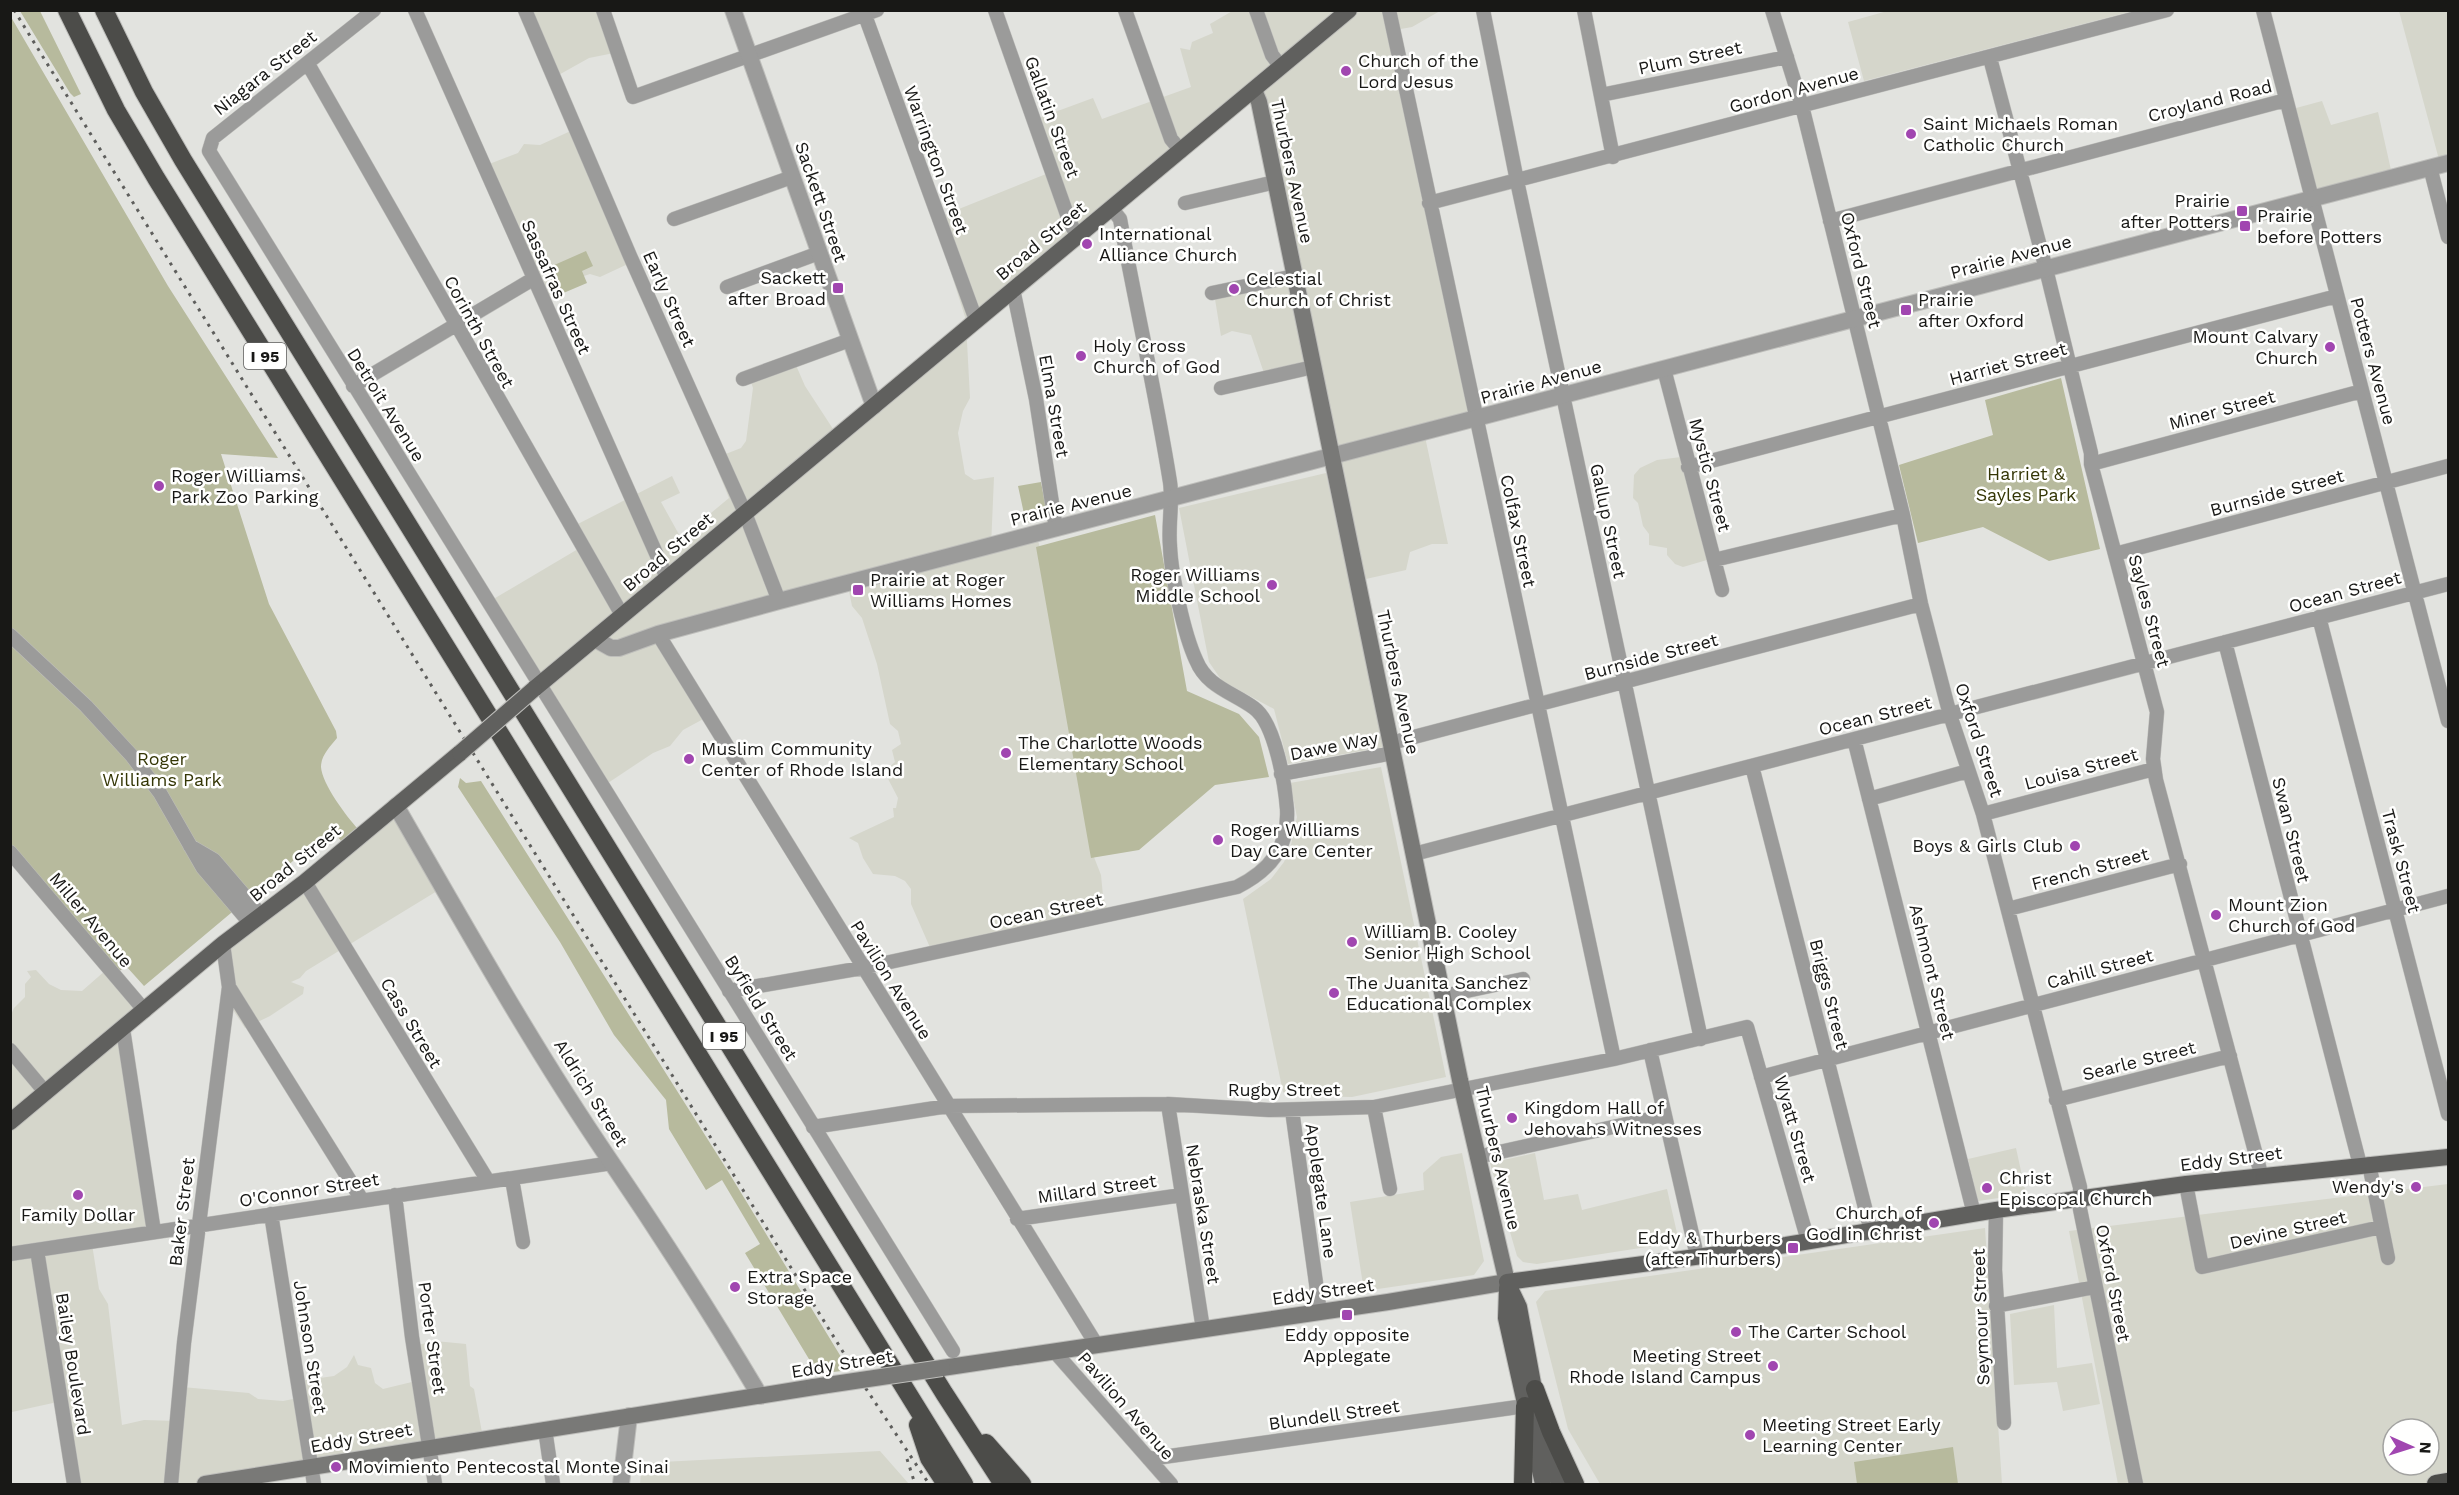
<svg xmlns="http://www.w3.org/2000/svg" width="2459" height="1495" viewBox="0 0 2459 1495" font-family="'Work Sans',sans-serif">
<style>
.built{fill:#d5d6cb;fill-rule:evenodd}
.green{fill:#b7ba9d}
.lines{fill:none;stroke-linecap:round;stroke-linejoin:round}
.minor-casing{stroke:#bebebb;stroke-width:15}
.tertiary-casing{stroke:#bebebb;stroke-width:18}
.secondary-casing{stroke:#bebebb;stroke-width:18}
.primary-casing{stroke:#bebebb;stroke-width:18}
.motorway-casing{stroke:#bebebb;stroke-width:20}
.minor{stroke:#9b9b9a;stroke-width:14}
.tertiary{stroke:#9b9b9a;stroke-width:16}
.secondary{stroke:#797977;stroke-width:16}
.primary{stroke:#60605e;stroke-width:16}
.motorway{stroke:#4c4c49;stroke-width:18}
.rail{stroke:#5e5e5c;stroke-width:3;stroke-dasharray:3 6;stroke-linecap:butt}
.secondary-bridge-casing{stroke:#bebebb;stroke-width:18;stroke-linecap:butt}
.primary-bridge-casing{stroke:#bebebb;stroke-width:18;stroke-linecap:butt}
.secondary-bridge{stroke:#797977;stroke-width:16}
.primary-bridge{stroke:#60605e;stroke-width:16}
.poi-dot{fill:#a146b0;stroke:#fffffe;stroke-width:2}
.labels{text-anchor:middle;stroke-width:5;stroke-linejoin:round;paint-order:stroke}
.shield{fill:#fffffe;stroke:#5d5d5c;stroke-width:1.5}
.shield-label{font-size:16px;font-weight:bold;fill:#181816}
.street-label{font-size:18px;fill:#181816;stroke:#fffffe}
.poi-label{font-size:18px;fill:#181816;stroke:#fffffe;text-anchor:start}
.park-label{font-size:18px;fill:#343605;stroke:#fffffe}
</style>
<rect width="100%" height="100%" fill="#e2e3df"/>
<path class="built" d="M 1234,10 L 1461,11 L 1440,11 L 1412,27 L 1395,30 L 1475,416 L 1424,432 L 1448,544 L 1432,544 L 1410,552 L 1406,570 L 1357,581 L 1311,370 L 1265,376 L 1251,335 L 1232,331 L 1221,336 L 1214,293 L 1290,277 L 1254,87 L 966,320 L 934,219 L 1051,172 L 1036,119 L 1093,98 L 1102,119 L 1191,87 L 1180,48 L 1190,50 L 1192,42 L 1213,33 L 1210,24 Z
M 1891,10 L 2133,10 L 2133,11 L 1864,81 L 1848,22 Z
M 525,11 L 600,11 L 614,53 L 589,58 L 555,77 Z
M 2399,11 L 2448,11 L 2448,165 L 2441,167 Z
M 2322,101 L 2331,125 L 2378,112 L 2393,179 L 2307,201 L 2285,111 Z
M 575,129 L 630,263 L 600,277 L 590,274 L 578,278 L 565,292 L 541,302 L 484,166 L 518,153 L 524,144 L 540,145 Z
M 966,323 L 970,398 L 963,411 L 958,433 L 965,474 L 974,480 L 994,477 L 991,547 L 1037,536 L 1042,557 L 1092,852 L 1101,875 L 1103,896 L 1109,914 L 932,952 L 911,904 L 911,889 L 905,881 L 895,876 L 873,874 L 863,858 L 858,843 L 849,838 L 894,817 L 893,808 L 896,808 L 898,798 L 886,775 L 887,769 L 895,762 L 892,750 L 901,744 L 898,731 L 890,724 L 877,664 L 862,618 L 852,606 L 848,586 L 659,630 L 707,717 L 683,730 L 670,746 L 653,753 L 605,785 L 485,604 L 578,549 L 568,529 L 672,476 L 680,493 L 661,502 L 681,538 L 729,498 L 713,459 L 741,448 L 746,441 L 753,388 L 750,379 L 795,363 L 805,386 L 835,432 Z
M 1681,457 L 1707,560 L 1683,567 L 1675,564 L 1667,555 L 1667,548 L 1649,545 L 1649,534 L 1643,526 L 1638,503 L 1633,498 L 1634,475 L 1640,468 L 1657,460 Z
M 1326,473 L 1384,747 L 1288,764 L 1274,709 L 1222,681 L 1209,662 L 1179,508 Z
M 1381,767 L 1446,1077 L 1352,1097 L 1288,1096 L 1283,1092 L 1243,899 L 1271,879 L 1284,862 L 1291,845 L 1297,817 L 1290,783 Z
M 390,804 L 442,888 L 306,971 L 300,978 L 291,982 L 304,987 L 303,994 L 270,1016 L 245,1028 L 227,1001 L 228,946 Z
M 36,970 L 49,984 L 61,990 L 82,991 L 106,970 L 141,1012 L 120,1033 L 153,1230 L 92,1244 L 99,1289 L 108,1304 L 122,1425 L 144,1420 L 177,1421 L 182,1387 L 249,1393 L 258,1399 L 283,1401 L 298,1398 L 299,1381 L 334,1376 L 347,1367 L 354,1355 L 358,1365 L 371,1368 L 375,1383 L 383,1389 L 416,1381 L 413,1346 L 435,1341 L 466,1344 L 470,1386 L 474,1389 L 483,1438 L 208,1484 L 77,1484 L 62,1401 L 12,1412 L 10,1400 L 10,1017 L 14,1008 L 25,997 L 25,984 L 31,977 L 27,971 Z
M 2016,1148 L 2026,1194 L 1978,1201 L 1968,1159 Z
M 1462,1153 L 1484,1261 L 1474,1275 L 1364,1291 L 1350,1202 L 1424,1190 L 1423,1173 L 1441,1157 Z
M 1535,1153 L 1544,1200 L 1578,1194 L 1582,1210 L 1667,1189 L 1679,1242 L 1537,1264 L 1523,1262 L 1517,1256 L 1490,1163 Z
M 2448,1184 L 2448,1484 L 2118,1484 L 2069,1231 ZM 2393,1429 L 2429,1429 L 2429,1465 L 2393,1465 Z
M 1985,1228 L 2002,1484 L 1600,1484 L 1568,1429 L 1536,1302 L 1545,1291 Z
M 2054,1305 L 2057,1368 L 2092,1363 L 2100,1404 L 2063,1411 L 2057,1382 L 2014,1385 L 2010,1314 Z
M 880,1451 L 909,1484 L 640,1484 L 642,1463 Z"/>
<path class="green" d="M 20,11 L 40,11 L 81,94 L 74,97 L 70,93 Z
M 11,17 L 168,286 L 278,458 L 221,454 L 269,604 L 336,731 L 337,738 C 330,747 321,755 321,767 C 322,784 347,817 358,829 L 342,842 L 331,829 L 144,986 L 126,966 L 113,976 L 11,859 Z
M 586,251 L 593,266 L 582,271 L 587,283 L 554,297 L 543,270 Z
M 2061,378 L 2100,549 L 2049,561 L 1983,527 L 1918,543 L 1899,465 L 1993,435 L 1985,400 Z
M 1041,482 L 1048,518 L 1026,523 L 1018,486 Z
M 1155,515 L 1187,691 L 1239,714 L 1259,737 L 1269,777 L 1215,785 L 1139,850 L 1091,858 L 1036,547 Z
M 460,778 L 466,783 L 481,781 L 729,1173 L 849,1370 L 818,1374 L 745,1253 L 760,1244 L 722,1180 L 706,1190 L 669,1129 L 666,1100 L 614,1035 L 560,942 L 458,787 Z
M 1953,1447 L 1958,1484 L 1857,1484 L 1854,1462 Z"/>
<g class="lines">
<defs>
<path id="minor" d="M 374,10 L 213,138 L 209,151 L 953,1351
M 415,10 L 667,578
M 525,10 L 630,256 L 745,513 L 779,601
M 603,10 L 633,97 L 877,10
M 863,10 L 976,320
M 995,10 L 1070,223 L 1077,235
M 1125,10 L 1171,139 L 1181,151
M 1256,10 L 1272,55 L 1281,67
M 1389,10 L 1614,1059
M 1483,10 L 1517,181 L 1701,1039
M 1584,10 L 1613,157
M 1772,10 L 1802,106 L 1903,515 L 1921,604 L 1950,715 L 1983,814 L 2080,1187 L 2080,1209 L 2136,1484
M 2263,10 L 2448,721
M 1990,58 L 2046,269 L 2091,453 L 2091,464 L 2157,712 L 2153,759 L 2156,780 L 2261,1174
M 308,64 L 622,615
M 1601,95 L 1787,57
M 2430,167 L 2448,237
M 1185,203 L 1275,182
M 1429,203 L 2167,10
M 674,219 L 792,177
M 1830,221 L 2286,100
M 727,287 L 819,253
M 1013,289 L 1036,399 L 1056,529
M 1212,293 L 1295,276
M 1664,369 L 1722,590
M 743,379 L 850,340
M 353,386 L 533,279
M 1221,388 L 1313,367
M 2091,464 L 2362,391
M 1688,467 L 2337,296
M 2115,554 L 2448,466
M 1714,560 L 1903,515
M 2319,617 L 2448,1114
M 658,634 L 1096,1344
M 10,635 L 86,706 L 132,756 L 160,793 L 203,868 L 250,923
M 2225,642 L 2360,1165
M 1854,739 L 1974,1214
M 1391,743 L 1921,604
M 1752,766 L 1871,1231
M 1281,774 L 1393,753
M 1869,799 L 1968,771
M 1983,814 L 2154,769
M 190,846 L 214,860 L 261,915
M 10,852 L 145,1011
M 1414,854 L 2448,584
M 305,882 L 488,1181
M 2008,909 L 2180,864
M 229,987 L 362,1200
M 729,991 L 862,968 L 1237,887 C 1269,871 1289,848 1287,809 C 1285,784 1275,723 1254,708 C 1232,692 1207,687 1196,660 C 1184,634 1171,574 1170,546 C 1168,525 1173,502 1170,482 C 1156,394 1136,307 1120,219 L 1112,209
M 1443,996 L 1523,979
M 123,1029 L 154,1232
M 10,1050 L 46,1093
M 1650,1050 L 1697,1256
M 1761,1077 L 2448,896
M 2056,1100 L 2230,1056
M 1168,1104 L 1203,1329
M 1374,1107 L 1390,1189
M 1292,1110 L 1320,1312
M 813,1127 L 948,1106 L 1168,1104 L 1269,1110 L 1374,1107 L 1614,1059 L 1747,1027 L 1808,1241
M 1477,1157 L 1663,1116
M 2369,1164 L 2388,1258
M 512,1179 L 523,1242
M 2186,1184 L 2202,1267 L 2381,1227
M 395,1195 L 412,1337 L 435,1484
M 1996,1210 L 1995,1270 L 2004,1423
M 271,1214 L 314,1484
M 1017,1219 L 1182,1195
M 37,1250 L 74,1484
M 10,1254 L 612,1163
M 1996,1306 L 2095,1287
M 1054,1351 L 1171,1484
M 545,1429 L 553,1484
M 1149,1459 L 1525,1406
M 171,1484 L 184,1343 L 229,987 L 223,944"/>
<path id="tertiary" d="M 733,10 L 874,406
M 595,639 L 611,648 L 619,648 L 658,634 L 779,601 L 2448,163
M 396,806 C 464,924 532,1046 609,1159 C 662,1237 712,1315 760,1396
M 621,1484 L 629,1416"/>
<path id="secondary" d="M 942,1368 L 1388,1302 L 1507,1282 L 1460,1080 L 1259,102 L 1254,90
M 205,1484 L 814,1387"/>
<path id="primary" d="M 534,689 L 1349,10
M 10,1122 L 223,944 L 305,882 L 460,753
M 1507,1282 L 1786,1245 L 1996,1210 L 2186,1184 L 2448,1157
M 1507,1282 L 1519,1307 L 1543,1438 L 1560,1484
M 1507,1288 L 1506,1318 L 1543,1484"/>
<path id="motorway" d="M 67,10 L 116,110 L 156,178 L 964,1484
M 104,10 L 144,92 L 183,160 L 944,1393 L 1003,1484
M 1535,1389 L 1551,1432 L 1575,1484
M 918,1425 L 929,1458 L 946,1484
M 986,1443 L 1022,1484
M 1523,1484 L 1525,1406
M 2436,1484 L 2448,1482"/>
</defs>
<use href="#minor" class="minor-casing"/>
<use href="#tertiary" class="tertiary-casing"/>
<use href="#secondary" class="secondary-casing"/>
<use href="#primary" class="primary-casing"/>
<use href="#motorway" class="motorway-casing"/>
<use href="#minor" class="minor"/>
<use href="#tertiary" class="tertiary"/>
<use href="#secondary" class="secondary"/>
<use href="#primary" class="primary"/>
<use href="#motorway" class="motorway"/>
<path class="rail" d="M 14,10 L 861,1381 L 929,1484
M 907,1459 L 915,1484"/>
<defs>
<path id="secondary-bridge" d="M 814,1387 L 942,1368"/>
<path id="primary-bridge" d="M 460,753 L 534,689"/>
</defs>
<use href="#secondary-bridge" class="secondary-bridge-casing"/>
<use href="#primary-bridge" class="primary-bridge-casing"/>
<use href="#secondary-bridge" class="secondary-bridge"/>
<use href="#primary-bridge" class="primary-bridge"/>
</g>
<g class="poi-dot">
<circle cx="1346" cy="71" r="6"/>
<circle cx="1911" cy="134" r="6"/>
<rect x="2236" y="205" width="12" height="12" rx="3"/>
<rect x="2239" y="220" width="12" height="12" rx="3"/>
<circle cx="1087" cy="244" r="6"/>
<rect x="832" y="282" width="12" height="12" rx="3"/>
<circle cx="1234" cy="289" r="6"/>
<rect x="1900" y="304" width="12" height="12" rx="3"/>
<circle cx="2330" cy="347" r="6"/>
<circle cx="1081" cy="356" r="6"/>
<circle cx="159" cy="486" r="6"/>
<circle cx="1272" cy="585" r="6"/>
<rect x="852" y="584" width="12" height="12" rx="3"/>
<circle cx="1006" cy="753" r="6"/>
<circle cx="689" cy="759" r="6"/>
<circle cx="1218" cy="840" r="6"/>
<circle cx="2075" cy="846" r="6"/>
<circle cx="2216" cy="915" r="6"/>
<circle cx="1352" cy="942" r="6"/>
<circle cx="1334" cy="993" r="6"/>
<circle cx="1512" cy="1118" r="6"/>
<circle cx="2416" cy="1187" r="6"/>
<circle cx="1987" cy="1188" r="6"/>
<circle cx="78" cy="1195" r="6"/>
<circle cx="1934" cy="1223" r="6"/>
<rect x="1787" y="1242" width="12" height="12" rx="3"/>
<circle cx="735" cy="1287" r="6"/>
<rect x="1341" y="1309" width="12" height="12" rx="3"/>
<circle cx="1736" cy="1332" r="6"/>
<circle cx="1773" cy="1366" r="6"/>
<circle cx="1750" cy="1435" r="6"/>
<circle cx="336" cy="1467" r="6"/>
</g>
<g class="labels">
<g class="shield">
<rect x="244" y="343" width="42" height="26" rx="4.5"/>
<rect x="703" y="1023" width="42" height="26" rx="4.5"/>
</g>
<g class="shield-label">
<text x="265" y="362">I 95</text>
<text x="724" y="1042">I 95</text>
</g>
<g class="street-label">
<text transform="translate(1690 58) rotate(-12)" y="6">Plum Street</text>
<text transform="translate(265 73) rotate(-38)" y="6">Niagara Street</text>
<text transform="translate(1794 90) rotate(-15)" y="6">Gordon Avenue</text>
<text transform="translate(2210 101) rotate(-14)" y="6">Croyland Road</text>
<text transform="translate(1052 117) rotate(70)" y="6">Gallatin Street</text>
<text transform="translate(936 160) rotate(70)" y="6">Warrington Street</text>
<text transform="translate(1292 171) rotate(78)" y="6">Thurbers Avenue</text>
<text transform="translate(821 202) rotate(71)" y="6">Sackett Street</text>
<text transform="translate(1041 241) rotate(-40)" y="6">Broad Street</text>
<text transform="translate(2011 257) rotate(-15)" y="6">Prairie Avenue</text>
<text transform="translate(1861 270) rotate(76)" y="6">Oxford Street</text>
<text transform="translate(556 287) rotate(66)" y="6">Sassafras Street</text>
<text transform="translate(669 299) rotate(66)" y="6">Early Street</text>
<text transform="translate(479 332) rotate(61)" y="6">Corinth Street</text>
<text transform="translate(2373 361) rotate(75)" y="6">Potters Avenue</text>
<text transform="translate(2008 364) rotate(-15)" y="6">Harriet Street</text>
<text transform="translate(1541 382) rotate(-15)" y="6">Prairie Avenue</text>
<text transform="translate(386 405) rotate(58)" y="6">Detroit Avenue</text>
<text transform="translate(1054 406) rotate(80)" y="6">Elma Street</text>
<text transform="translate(2222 410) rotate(-15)" y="6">Miner Street</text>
<text transform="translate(1710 475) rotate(75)" y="6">Mystic Street</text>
<text transform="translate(2277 493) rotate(-15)" y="6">Burnside Street</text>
<text transform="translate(1071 505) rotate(-14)" y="6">Prairie Avenue</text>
<text transform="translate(1608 521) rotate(78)" y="6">Gallup Street</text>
<text transform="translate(1518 531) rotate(78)" y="6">Colfax Street</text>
<text transform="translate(668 552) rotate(-40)" y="6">Broad Street</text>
<text transform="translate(2345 592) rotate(-15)" y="6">Ocean Street</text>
<text transform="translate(2149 611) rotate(75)" y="6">Sayles Street</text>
<text transform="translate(1651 657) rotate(-15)" y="6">Burnside Street</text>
<text transform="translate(1398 682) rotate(78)" y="6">Thurbers Avenue</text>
<text transform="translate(1875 716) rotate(-14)" y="6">Ocean Street</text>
<text transform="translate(1979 740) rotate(72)" y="6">Oxford Street</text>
<text transform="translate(1334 746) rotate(-11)" y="6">Dawe Way</text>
<text transform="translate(2081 769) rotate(-15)" y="6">Louisa Street</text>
<text transform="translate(2291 830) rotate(76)" y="6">Swan Street</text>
<text transform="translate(2401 861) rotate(75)" y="6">Trask Street</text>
<text transform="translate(295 863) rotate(-39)" y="6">Broad Street</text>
<text transform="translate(2090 869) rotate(-15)" y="6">French Street</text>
<text transform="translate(1046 911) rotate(-12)" y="6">Ocean Street</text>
<text transform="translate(91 920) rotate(50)" y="6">Miller Avenue</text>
<text transform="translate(2100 969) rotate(-15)" y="6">Cahill Street</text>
<text transform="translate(1932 972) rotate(76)" y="6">Ashmont Street</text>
<text transform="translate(891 980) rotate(58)" y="6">Pavilion Avenue</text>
<text transform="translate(1829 994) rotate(76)" y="6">Briggs Street</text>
<text transform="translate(761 1008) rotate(58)" y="6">Byfield Street</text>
<text transform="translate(411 1023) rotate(59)" y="6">Cass Street</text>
<text transform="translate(2139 1061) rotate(-14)" y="6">Searle Street</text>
<text x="1284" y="1096">Rugby Street</text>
<text transform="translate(591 1093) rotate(58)" y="6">Aldrich Street</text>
<text transform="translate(1795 1129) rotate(74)" y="6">Wyatt Street</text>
<text transform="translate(1498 1158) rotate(77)" y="6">Thurbers Avenue</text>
<text transform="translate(2231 1159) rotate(-7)" y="6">Eddy Street</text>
<text transform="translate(1097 1189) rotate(-8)" y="6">Millard Street</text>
<text transform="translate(309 1190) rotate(-9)" y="6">O'Connor Street</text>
<text transform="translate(1321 1191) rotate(82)" y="6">Applegate Lane</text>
<text transform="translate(182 1212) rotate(-83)" y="6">Baker Street</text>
<text transform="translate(1203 1214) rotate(81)" y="6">Nebraska Street</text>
<text transform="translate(2288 1230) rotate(-13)" y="6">Devine Street</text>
<text transform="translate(2113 1283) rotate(79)" y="6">Oxford Street</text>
<text transform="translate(1323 1292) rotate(-8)" y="6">Eddy Street</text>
<text transform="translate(1981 1317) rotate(-92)" y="6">Seymour Street</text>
<text transform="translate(432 1338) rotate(82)" y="6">Porter Street</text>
<text transform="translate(310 1347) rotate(81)" y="6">Johnson Street</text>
<text transform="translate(73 1364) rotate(81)" y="6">Bailey Boulevard</text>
<text transform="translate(842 1364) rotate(-9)" y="6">Eddy Street</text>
<text transform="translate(1126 1406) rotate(49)" y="6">Pavilion Avenue</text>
<text transform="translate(1334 1415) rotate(-8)" y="6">Blundell Street</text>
<text transform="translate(361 1438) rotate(-10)" y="6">Eddy Street</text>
</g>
<g class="poi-label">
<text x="1358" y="67">Church of the<tspan x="1358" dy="21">Lord Jesus</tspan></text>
<text x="1923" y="130">Saint Michaels Roman<tspan x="1923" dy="21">Catholic Church</tspan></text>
<text x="2230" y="207" text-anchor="end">Prairie<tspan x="2230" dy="21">after Potters</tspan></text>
<text x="2257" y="222">Prairie<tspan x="2257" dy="21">before Potters</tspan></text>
<text x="1099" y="240">International<tspan x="1099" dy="21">Alliance Church</tspan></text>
<text x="826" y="284" text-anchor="end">Sackett<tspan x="826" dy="21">after Broad</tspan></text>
<text x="1246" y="285">Celestial<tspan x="1246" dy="21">Church of Christ</tspan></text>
<text x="1918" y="306">Prairie<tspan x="1918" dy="21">after Oxford</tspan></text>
<text x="2318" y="343" text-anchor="end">Mount Calvary<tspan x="2318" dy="21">Church</tspan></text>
<text x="1093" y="352">Holy Cross<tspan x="1093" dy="21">Church of God</tspan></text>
<text x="171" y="482">Roger Williams<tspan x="171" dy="21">Park Zoo Parking</tspan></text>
<text x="1260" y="581" text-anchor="end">Roger Williams<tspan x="1260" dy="21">Middle School</tspan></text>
<text x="870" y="586">Prairie at Roger<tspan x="870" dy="21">Williams Homes</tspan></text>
<text x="1018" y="749">The Charlotte Woods<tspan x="1018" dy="21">Elementary School</tspan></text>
<text x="701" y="755">Muslim Community<tspan x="701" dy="21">Center of Rhode Island</tspan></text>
<text x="1230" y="836">Roger Williams<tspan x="1230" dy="21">Day Care Center</tspan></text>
<text x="2063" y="852" text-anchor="end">Boys &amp; Girls Club</text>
<text x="2228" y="911">Mount Zion<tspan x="2228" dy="21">Church of God</tspan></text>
<text x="1364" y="938">William B. Cooley<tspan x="1364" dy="21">Senior High School</tspan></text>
<text x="1346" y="989">The Juanita Sanchez<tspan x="1346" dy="21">Educational Complex</tspan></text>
<text x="1524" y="1114">Kingdom Hall of<tspan x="1524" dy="21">Jehovahs Witnesses</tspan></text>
<text x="1999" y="1184">Christ<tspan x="1999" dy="21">Episcopal Church</tspan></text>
<text x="2404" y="1193" text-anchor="end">Wendy's</text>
<text x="1922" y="1219" text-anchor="end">Church of<tspan x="1922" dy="21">God in Christ</tspan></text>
<text x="78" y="1221" text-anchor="middle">Family Dollar</text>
<text x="1781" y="1244" text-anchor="end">Eddy &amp; Thurbers<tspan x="1781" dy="21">(after Thurbers)</tspan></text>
<text x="747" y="1283">Extra Space<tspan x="747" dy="21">Storage</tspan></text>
<text x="1748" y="1338">The Carter School</text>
<text x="1347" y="1341" text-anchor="middle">Eddy opposite<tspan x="1347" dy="21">Applegate</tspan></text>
<text x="1761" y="1362" text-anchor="end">Meeting Street<tspan x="1761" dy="21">Rhode Island Campus</tspan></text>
<text x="1762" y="1431">Meeting Street Early<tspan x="1762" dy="21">Learning Center</tspan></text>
<text x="348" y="1473">Movimiento Pentecostal Monte Sinai</text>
</g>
<g class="park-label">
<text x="2026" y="480">Harriet &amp;<tspan x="2026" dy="21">Sayles Park</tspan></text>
<text x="162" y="765">Roger<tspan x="162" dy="21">Williams Park</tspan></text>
</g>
</g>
<rect width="2459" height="1495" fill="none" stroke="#181816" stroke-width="24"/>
<g transform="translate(2411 1447) rotate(93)"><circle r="28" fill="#fffffe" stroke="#a3a3a1" stroke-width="1.5"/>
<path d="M0-4.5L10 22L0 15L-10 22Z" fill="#a146b0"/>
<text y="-9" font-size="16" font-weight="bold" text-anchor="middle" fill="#181816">N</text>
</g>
</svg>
